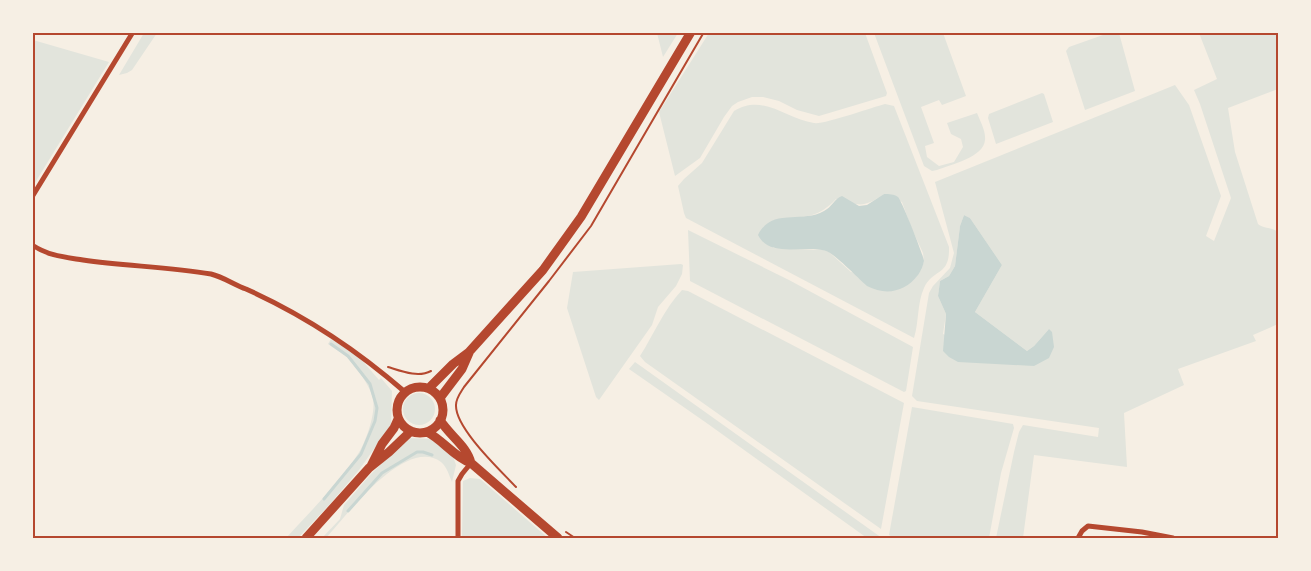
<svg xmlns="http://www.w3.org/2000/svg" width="1311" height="571" viewBox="0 0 1311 571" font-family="'Alegreya Sans',sans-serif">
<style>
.green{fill:#e2e4dc;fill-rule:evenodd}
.water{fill:#c9d6d2}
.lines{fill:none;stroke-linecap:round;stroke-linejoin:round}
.stream{stroke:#c9d6d2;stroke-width:3}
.path{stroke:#b5482f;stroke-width:2}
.minor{stroke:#b5482f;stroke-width:5}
.secondary{stroke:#b5482f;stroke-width:9}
.neatline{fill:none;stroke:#b5482f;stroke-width:2}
</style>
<rect width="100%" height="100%" fill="#f6efe4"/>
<path class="green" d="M 144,33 L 157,33 L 132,70 L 127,73 L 119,75 Z
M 657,33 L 678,33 L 663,57 Z
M 709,33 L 865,33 L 887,93 L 886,96 L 819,116 L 797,110 L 779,101 L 763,97 L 752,97 L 738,102 L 732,106 L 724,117 L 700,158 L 675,176 L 659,112 Z
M 874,33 L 943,33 L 966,96 L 942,105 L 939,100 L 921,107 L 934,143 L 925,146 L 927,157 L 939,166 L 954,162 L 963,147 L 961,139 L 951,134 L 947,123 L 977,113 C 980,121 986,131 985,140 C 984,157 950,165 937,170 L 932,171 L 924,166 Z
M 1106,33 L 1119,33 L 1135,91 L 1085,110 L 1066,51 L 1069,47 L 1103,35 Z
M 1199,33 L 1278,33 L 1278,89 L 1228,108 L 1235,152 L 1258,224 C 1264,229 1272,227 1278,232 L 1276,258 L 1278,270 L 1278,324 L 1253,335 L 1256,341 L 1178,369 L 1184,385 L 1124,413 L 1127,467 L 1034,455 L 1023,538 L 996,538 L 1014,452 L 1019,432 L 1023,425 L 1098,437 L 1099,428 L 917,401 L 912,396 L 929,293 L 933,286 L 950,268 L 954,253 L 935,182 L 1175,85 L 1189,105 L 1221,196 L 1206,236 L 1214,241 L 1231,198 L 1200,104 L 1194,90 L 1217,79 ZM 964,215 L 970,218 L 1002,265 L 975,312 L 1027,351 L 1034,346 L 1049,329 L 1034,366 L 943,334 L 946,314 L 938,296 L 940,281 L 949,276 L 955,266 L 960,226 Z
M 33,40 L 109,62 L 33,186 L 32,40 Z
M 1042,93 L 1044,94 L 1053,122 L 996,144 L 988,118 L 989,114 Z
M 885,104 L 894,106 L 949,247 C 950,277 933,268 924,288 C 917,303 919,322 914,338 L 686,218 L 684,213 L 678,186 L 684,179 L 702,163 L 734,111 C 763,93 786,119 814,123 C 823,125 873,107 885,104 ZM 884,194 L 902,202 L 911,227 L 923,253 L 924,261 L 921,270 L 915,278 L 851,272 L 829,252 L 823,250 L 773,248 L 783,218 C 807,217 819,217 836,199 C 860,205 862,209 884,194 Z
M 688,230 L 789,280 L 913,347 L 906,391 L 904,392 L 690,281 Z
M 681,264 L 683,265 L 682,274 L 676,286 L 658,307 L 652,325 L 599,400 L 596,397 L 567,308 L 573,272 Z
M 682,290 L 688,291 L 904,403 L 881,529 L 645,362 L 640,356 C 654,334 664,309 682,290 Z
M 331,339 L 360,358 L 379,380 L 381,378 L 392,391 L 391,425 L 359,470 L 330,504 L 298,538 L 286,538 C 310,512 336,486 356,457 C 365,445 376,414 373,399 C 371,387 354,362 344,355 C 339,351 333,348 328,344 Z
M 635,362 L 882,538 L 867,538 L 708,424 L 629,369 Z
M403 409a16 16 0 1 1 32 0a16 16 0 1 1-32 0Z
M 912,407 L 1013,424 L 1014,428 L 1001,473 L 989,538 L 894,538 L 889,535 Z
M 408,438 L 434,439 L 455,457 L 454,459 L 456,465 L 452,482 C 449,475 447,467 441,462 C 405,436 346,516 326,538 L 322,538 L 340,519 L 344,505 L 370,475 Z
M 470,478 L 480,479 L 548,538 L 462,538 L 463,481 Z"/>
<path class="water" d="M 884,194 C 889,194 894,194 898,197 C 902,201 924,257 924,261 C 923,266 921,271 918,275 C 905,292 886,296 867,286 C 858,278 835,254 826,251 C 805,244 770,259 758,235 C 772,207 801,224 824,211 C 832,207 834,199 842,196 L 859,206 L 867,205 Z
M 964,215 L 970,218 L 1002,265 L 975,312 L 1027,351 L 1034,346 L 1049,329 L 1052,332 L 1054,347 L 1049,358 L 1034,366 L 958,362 L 949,357 L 943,351 L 946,314 L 938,296 L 940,281 L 949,276 L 955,266 L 960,226 Z"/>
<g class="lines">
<path class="stream" d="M 324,499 L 361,454 L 375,421 L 377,408 L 370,384 L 348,356 L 331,344
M 348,511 L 382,473 L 417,452 L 423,452 L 432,455"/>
<path class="path" d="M 388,367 C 401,371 418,378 431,371
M 516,487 C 500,470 455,428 456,405 C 456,398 461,392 464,387 L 549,281 L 591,226 L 704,32
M 566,532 L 575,538"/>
<path class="minor" d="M 32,197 L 133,32
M 32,245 C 49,256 64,257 83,260 C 125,266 169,267 211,274 C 223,277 235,285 246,289 C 304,315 357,350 405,392
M 458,538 L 458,481 L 462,474 L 471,463
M 1078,538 L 1082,531 L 1088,526 L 1142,532 L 1173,538"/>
<path class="secondary" d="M397 410a23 23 0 1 1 46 0a23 23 0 1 1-46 0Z
M 429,388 L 453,364 L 469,352 L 543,270 L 581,217 L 691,32
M 440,398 L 462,369 L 469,353
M 440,420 C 450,436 467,446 471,463
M 427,432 C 443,440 454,457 471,463 L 558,538
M 371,466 L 382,444 L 394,428 L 398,419
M 306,538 L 369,468 L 389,452 L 411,431"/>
</g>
<rect width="1311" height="571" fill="none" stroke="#f6efe4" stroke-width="68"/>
<rect x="34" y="34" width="1243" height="503" class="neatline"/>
</svg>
